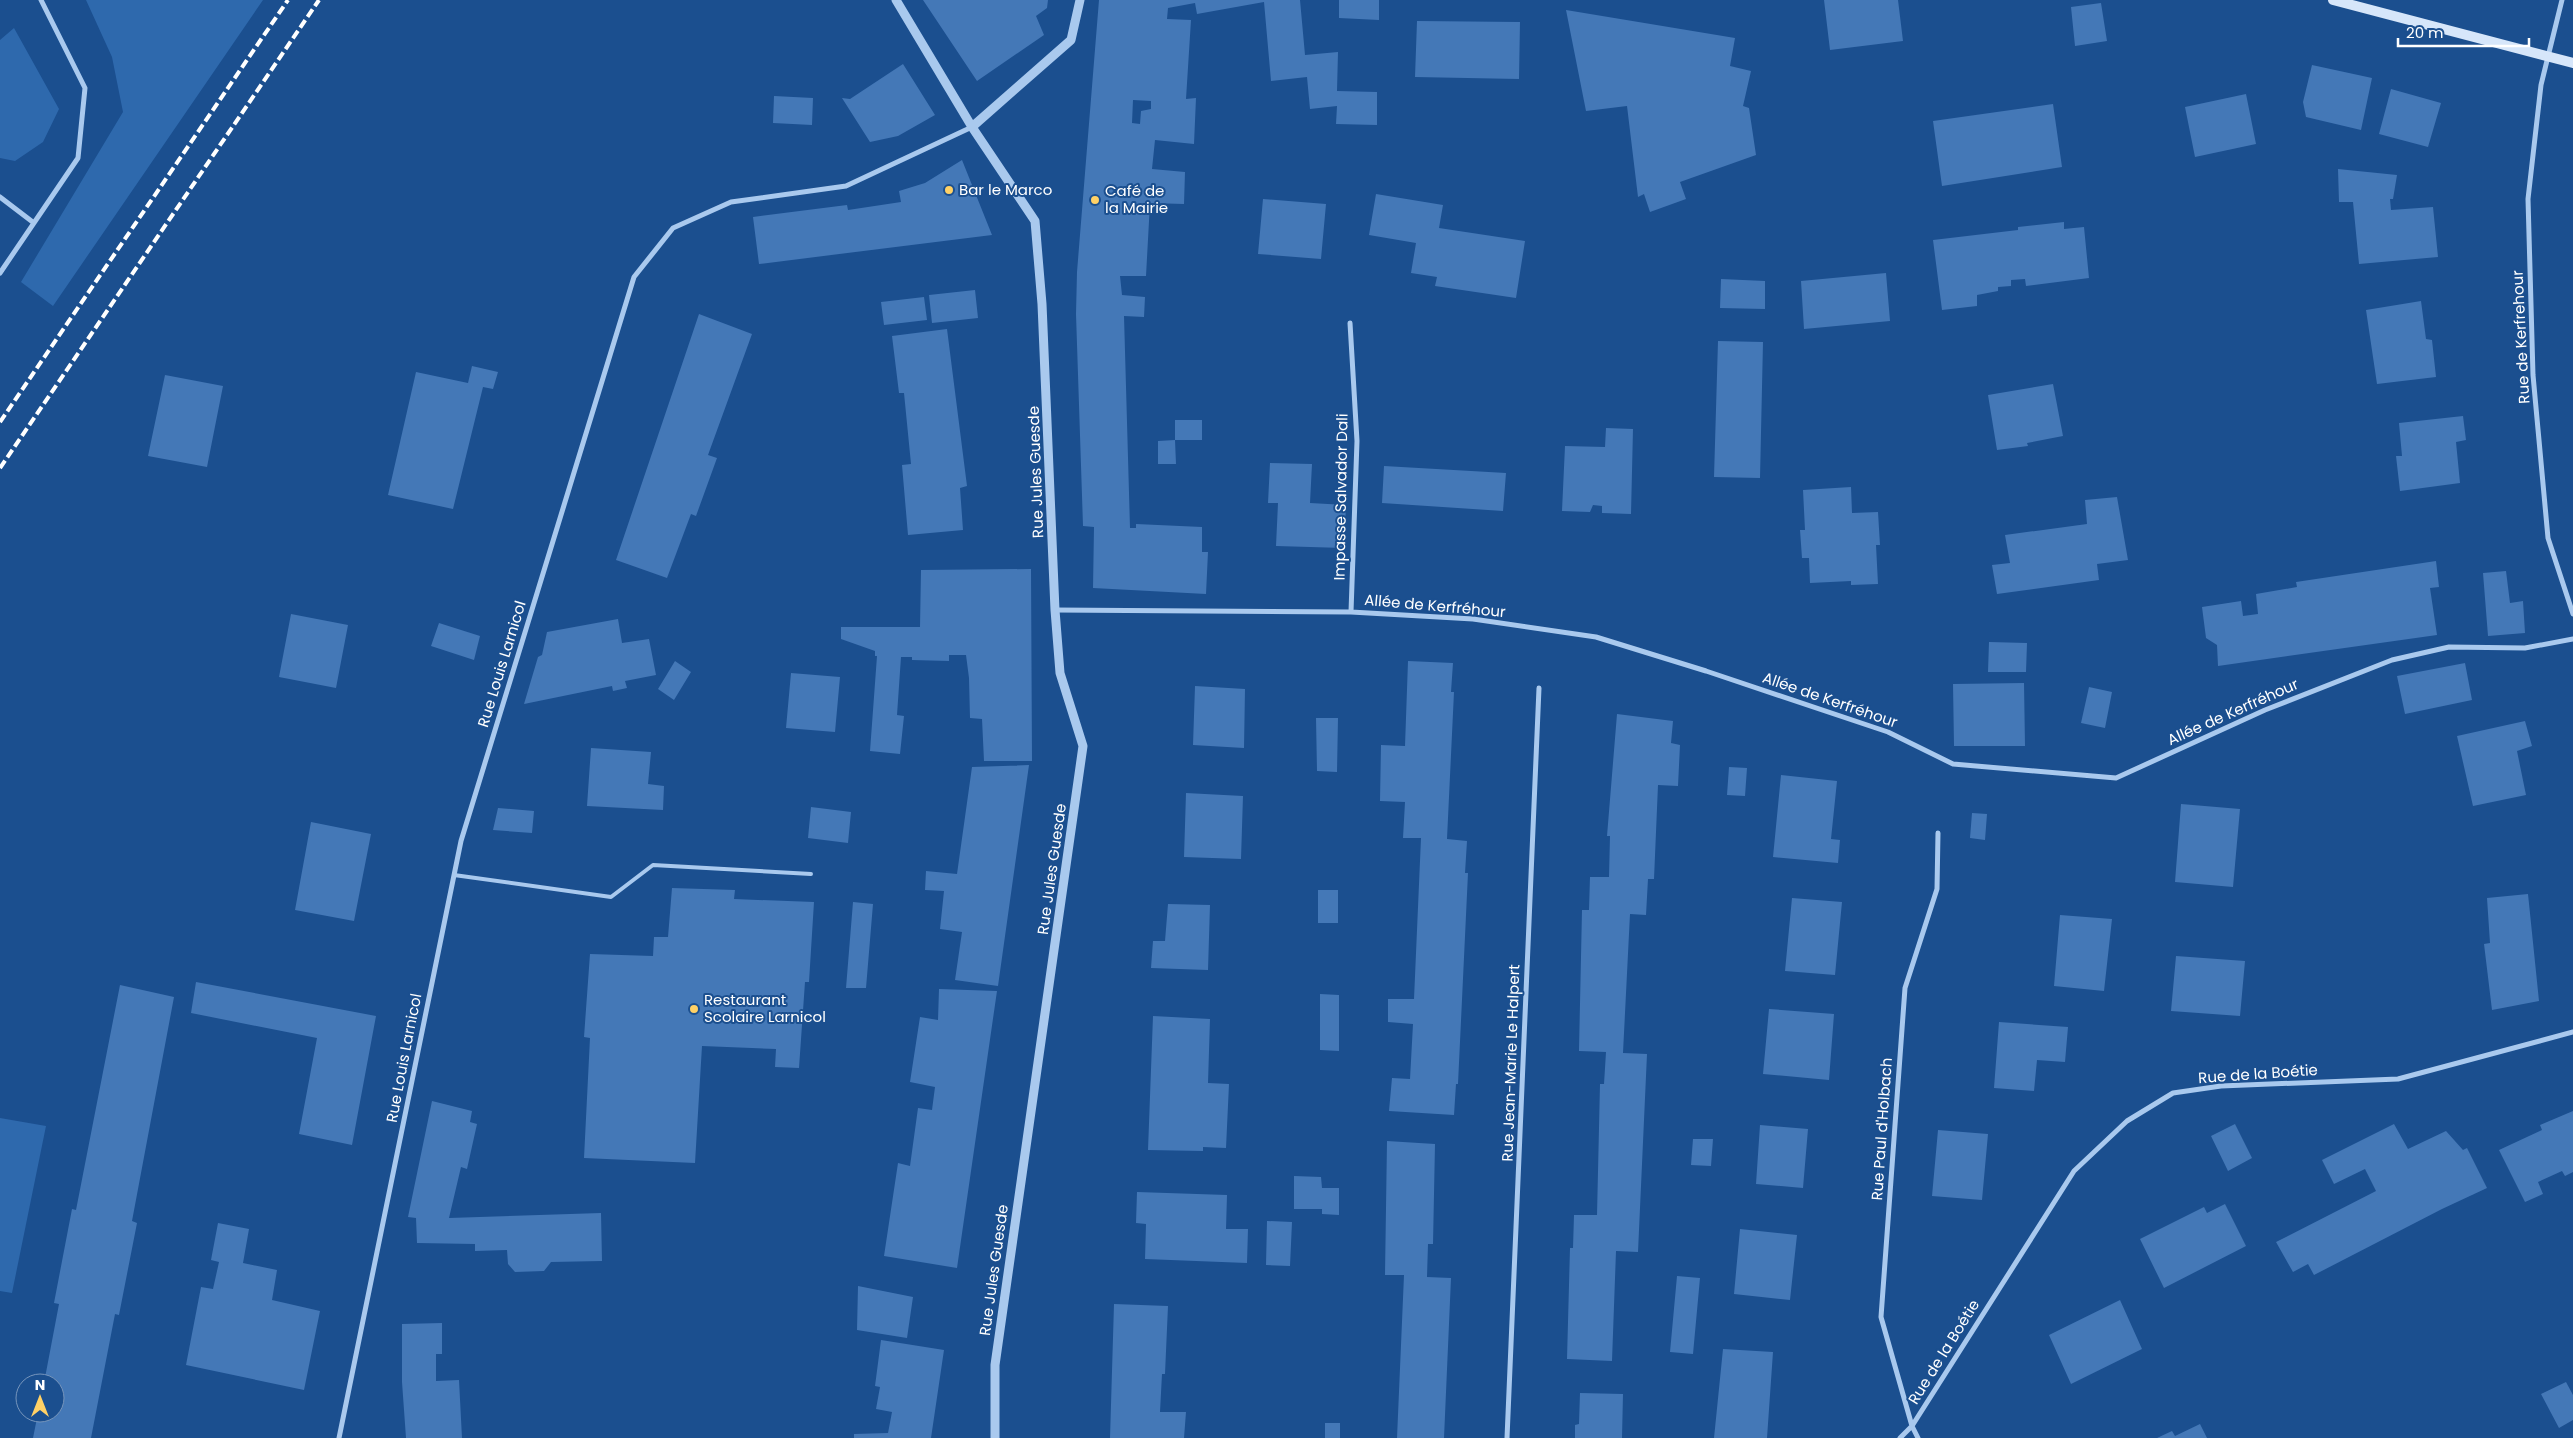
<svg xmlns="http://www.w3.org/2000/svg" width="2573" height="1438" viewBox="0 0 2573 1438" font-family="Poppins,sans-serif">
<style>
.green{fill:#2e69ad}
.building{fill:#4478b7;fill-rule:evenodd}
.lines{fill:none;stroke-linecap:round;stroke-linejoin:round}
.service{stroke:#a9c9ee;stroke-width:4}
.minor{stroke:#a9c9ee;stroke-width:5}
.tertiary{stroke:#a9c9ee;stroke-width:9}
.secondary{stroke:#d6e6fa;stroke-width:10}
.rail{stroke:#fff;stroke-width:4;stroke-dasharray:9 4;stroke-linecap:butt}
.poi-dot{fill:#ffd166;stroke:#1b4f8f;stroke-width:2}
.labels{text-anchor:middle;stroke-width:4;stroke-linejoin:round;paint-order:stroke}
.poi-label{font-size:15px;fill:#fff;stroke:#1b4f8f;text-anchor:start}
.street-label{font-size:15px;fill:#fff;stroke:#1b4f8f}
</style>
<rect width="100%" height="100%" fill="#1b4f8f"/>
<path class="green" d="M 86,0 L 263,0 L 53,306 L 21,282 L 123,112 L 112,57 Z
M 14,28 L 59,109 L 43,142 L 15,161 L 0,158 L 0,40 Z
M 0,1118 L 46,1126 L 12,1293 L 0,1291 Z"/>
<path class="building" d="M 923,0 L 1048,0 L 1047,8 L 1036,16 L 1044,35 L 977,81 Z
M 1099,0 L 1300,0 L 1305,55 L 1338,52 L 1337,91 L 1377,92 L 1377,125 L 1336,124 L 1337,106 L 1310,109 L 1307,77 L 1271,81 L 1264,2 L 1197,14 L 1195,3 L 1168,8 L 1167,19 L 1191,20 L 1186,99 L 1196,98 L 1194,144 L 1155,140 L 1152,169 L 1185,172 L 1184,204 L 1150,203 L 1146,276 L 1120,276 L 1122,295 L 1145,297 L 1144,317 L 1124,316 L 1130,528 L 1136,528 L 1136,524 L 1202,527 L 1202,552 L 1208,552 L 1206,594 L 1093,588 L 1094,527 L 1083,526 L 1076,314 L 1077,272 ZM 1133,100 L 1151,101 L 1151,109 L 1141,111 L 1140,124 L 1132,123 Z
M 1339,0 L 1379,0 L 1379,20 L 1339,18 Z
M 1824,0 L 1898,0 L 1903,41 L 1830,50 Z
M 2101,3 L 2107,41 L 2075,46 L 2071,7 Z
M 1566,10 L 1735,38 L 1730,66 L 1751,71 L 1743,106 L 1749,108 L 1756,155 L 1680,182 L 1686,199 L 1650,212 L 1644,194 L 1638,197 L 1627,106 L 1586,111 Z
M 1417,21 L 1520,22 L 1519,79 L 1415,77 Z
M 903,64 L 935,115 L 898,136 L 870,142 L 842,98 L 850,99 Z
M 2312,65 L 2372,78 L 2361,130 L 2306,117 L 2303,102 Z
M 2391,89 L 2441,103 L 2428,147 L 2379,134 Z
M 2246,94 L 2256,144 L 2195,157 L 2185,107 Z
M 774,96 L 813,98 L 812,125 L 773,123 Z
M 2053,104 L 2062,167 L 1942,186 L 1933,121 Z
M 962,160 L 992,235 L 759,264 L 753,217 L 847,205 L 848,210 L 901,202 L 899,191 L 925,183 Z
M 2338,169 L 2397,175 L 2393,199 L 2390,199 L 2391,210 L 2433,207 L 2438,257 L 2359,264 L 2353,202 L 2339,202 Z
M 1376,194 L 1443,205 L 1439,228 L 1525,241 L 1516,298 L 1435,286 L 1437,277 L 1411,273 L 1416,243 L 1369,235 Z
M 1263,199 L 1326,204 L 1321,259 L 1258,254 Z
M 2064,222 L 2064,229 L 2084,227 L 2089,278 L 2026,286 L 2025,279 L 2011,280 L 2011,286 L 1998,287 L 1998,291 L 1977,295 L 1977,306 L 1942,310 L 1933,240 L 2018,230 L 2018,227 Z
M 1886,273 L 1890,321 L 1804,329 L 1801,281 Z
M 1721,279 L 1765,281 L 1765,309 L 1720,308 Z
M 975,290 L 978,318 L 932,323 L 929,295 Z
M 924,297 L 927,320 L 884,325 L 881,302 Z
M 2421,301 L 2426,339 L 2432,340 L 2436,377 L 2377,384 L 2366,310 Z
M 699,314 L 752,334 L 708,455 L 717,458 L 696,516 L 691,514 L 667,578 L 616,560 Z
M 947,329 L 967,486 L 960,488 L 963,530 L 908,535 L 902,465 L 911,464 L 904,393 L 899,393 L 892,336 Z
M 1718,341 L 1763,342 L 1760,478 L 1714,477 Z
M 472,366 L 498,372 L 493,389 L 483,387 L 453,509 L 388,495 L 416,372 L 468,383 Z
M 165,375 L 223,386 L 207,467 L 148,456 Z
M 2053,384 L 2063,436 L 2027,443 L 2028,446 L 1997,450 L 1988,395 Z
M 2463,416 L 2466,440 L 2456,442 L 2460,483 L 2400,491 L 2396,456 L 2402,456 L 2399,423 Z
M 1175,420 L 1202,420 L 1202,440 L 1175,440 Z
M 1606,428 L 1633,429 L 1631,514 L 1602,513 L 1602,506 L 1593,505 L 1590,512 L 1562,511 L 1565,446 L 1605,447 Z
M 1175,440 L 1176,464 L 1158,464 L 1158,441 Z
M 1270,463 L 1312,464 L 1310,503 L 1346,505 L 1344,548 L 1276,546 L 1278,503 L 1268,503 Z
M 1384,466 L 1506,473 L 1503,511 L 1382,503 Z
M 1851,487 L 1852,513 L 1878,512 L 1880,545 L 1876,545 L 1878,584 L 1851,585 L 1851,581 L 1810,583 L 1809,558 L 1802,558 L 1800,530 L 1805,530 L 1803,490 Z
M 2117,497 L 2128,560 L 2097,564 L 2099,580 L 1997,594 L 1992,565 L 2010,563 L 2005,535 L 2087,524 L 2085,500 Z
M 2436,561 L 2439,587 L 2430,588 L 2437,635 L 2218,666 L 2217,645 L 2206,638 L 2202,607 L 2241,601 L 2243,616 L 2258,614 L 2256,594 L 2297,587 L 2296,582 Z
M 1031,569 L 1032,761 L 984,761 L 982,719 L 970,718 L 969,678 L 966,655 L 949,655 L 949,661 L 912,660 L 912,657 L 901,657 L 897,715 L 904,716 L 900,754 L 870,751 L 877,656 L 875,656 L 875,651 L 841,639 L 841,627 L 920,627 L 921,570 Z
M 2506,571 L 2510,603 L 2523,601 L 2525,633 L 2488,636 L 2483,573 Z
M 291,614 L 348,625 L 336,688 L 279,677 Z
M 618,619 L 622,643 L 649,639 L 656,675 L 625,681 L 627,688 L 613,691 L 612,686 L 524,704 L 538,657 L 542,655 L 547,632 Z
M 439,623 L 480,636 L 474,660 L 431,646 Z
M 1989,642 L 2027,643 L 2026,672 L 1988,672 Z
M 675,661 L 691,672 L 674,700 L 658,689 Z
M 1408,661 L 1453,663 L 1451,692 L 1454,692 L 1447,839 L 1467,841 L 1465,873 L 1468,873 L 1458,1084 L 1456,1084 L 1454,1115 L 1389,1111 L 1392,1078 L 1410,1079 L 1413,1024 L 1388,1022 L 1388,999 L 1414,999 L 1421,838 L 1403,838 L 1405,802 L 1380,801 L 1381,745 L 1405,746 Z
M 2465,663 L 2472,700 L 2405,714 L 2397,676 Z
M 791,673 L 840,677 L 835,732 L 786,728 Z
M 2024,683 L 2025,746 L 1954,746 L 1953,684 Z
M 1195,686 L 1245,689 L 1244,748 L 1193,745 Z
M 2089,687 L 2112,692 L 2105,728 L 2081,723 Z
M 1617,714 L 1673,721 L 1671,743 L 1680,745 L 1678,786 L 1658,785 L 1654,879 L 1648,879 L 1646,915 L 1630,914 L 1623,1053 L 1647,1054 L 1638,1252 L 1616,1251 L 1612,1361 L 1567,1359 L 1570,1248 L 1573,1248 L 1574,1215 L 1597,1215 L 1600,1084 L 1604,1084 L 1606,1052 L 1579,1051 L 1582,910 L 1589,910 L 1590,877 L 1609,877 L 1610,836 L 1607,836 Z
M 1316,718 L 1338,718 L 1337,772 L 1317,771 Z
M 2525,721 L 2532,746 L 2517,751 L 2526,795 L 2473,806 L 2457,736 Z
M 591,748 L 651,752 L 648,784 L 664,786 L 663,810 L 587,806 Z
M 1029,765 L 998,986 L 955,980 L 962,932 L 940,929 L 944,891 L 925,890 L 926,871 L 957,874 L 972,767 Z
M 1729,767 L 1747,768 L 1745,796 L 1727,795 Z
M 1781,775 L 1837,781 L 1831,839 L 1840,840 L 1838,863 L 1773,857 Z
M 1186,793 L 1243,796 L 1241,859 L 1184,857 Z
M 2181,804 L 2240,809 L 2233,887 L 2175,882 Z
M 811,807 L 851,812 L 848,843 L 808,838 Z
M 498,808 L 534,811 L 532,833 L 493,830 Z
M 1972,813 L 1987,814 L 1985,840 L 1970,838 Z
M 311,822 L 371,834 L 354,921 L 295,910 Z
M 672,888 L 735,890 L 734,899 L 814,902 L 809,982 L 805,982 L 799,1068 L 775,1067 L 776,1049 L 702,1046 L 695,1163 L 584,1158 L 590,1038 L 584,1037 L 590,954 L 653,956 L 654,937 L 668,937 Z
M 1318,890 L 1338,890 L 1338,923 L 1318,923 Z
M 2528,894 L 2539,1001 L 2492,1010 L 2484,944 L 2490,943 L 2487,898 Z
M 1792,898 L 1842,902 L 1835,975 L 1785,971 Z
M 853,902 L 873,904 L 866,988 L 846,988 Z
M 1168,904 L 1210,905 L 1208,970 L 1151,968 L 1153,941 L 1165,941 Z
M 2060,915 L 2112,919 L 2104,991 L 2054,986 Z
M 2176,956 L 2245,961 L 2240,1016 L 2171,1011 Z
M 196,982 L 376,1016 L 352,1145 L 299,1134 L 317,1038 L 191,1013 Z
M 120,985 L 174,997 L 132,1221 L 137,1223 L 119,1315 L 115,1314 L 91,1438 L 33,1438 L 38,1413 L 55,1413 L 55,1383 L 44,1383 L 59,1304 L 54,1303 L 72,1209 L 76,1210 Z
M 939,989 L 997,991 L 957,1268 L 884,1256 L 898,1163 L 910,1166 L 918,1108 L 932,1110 L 935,1087 L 910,1082 L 920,1017 L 938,1020 Z
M 1320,994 L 1339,995 L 1339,1051 L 1320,1050 Z
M 1769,1009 L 1834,1014 L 1829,1080 L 1763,1074 Z
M 1153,1016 L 1210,1019 L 1208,1083 L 1229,1084 L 1226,1148 L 1203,1147 L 1203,1151 L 1148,1150 Z
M 1999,1022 L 2068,1027 L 2065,1062 L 2037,1060 L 2034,1091 L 1994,1088 Z
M 432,1101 L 472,1111 L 470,1122 L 477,1124 L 467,1169 L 461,1167 L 449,1218 L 601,1213 L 602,1261 L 551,1262 L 544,1271 L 515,1272 L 508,1264 L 507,1250 L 475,1251 L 475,1244 L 417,1243 L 416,1218 L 408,1217 Z
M 2573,1111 L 2573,1172 L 2565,1176 L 2562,1171 L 2538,1182 L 2543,1194 L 2525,1202 L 2499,1150 L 2542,1130 L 2540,1125 Z
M 2235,1124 L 2252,1158 L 2228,1171 L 2211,1136 Z
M 2394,1124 L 2408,1149 L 2446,1131 L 2463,1150 L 2467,1148 L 2487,1188 L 2442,1209 L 2314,1275 L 2308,1264 L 2293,1272 L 2276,1242 L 2376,1191 L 2365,1169 L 2334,1184 L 2322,1160 Z
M 1760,1125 L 1808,1129 L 1803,1188 L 1756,1184 Z
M 1938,1130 L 1988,1134 L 1982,1200 L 1932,1196 Z
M 1693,1139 L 1713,1139 L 1711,1166 L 1691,1165 Z
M 1387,1141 L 1435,1144 L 1433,1244 L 1428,1244 L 1427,1277 L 1451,1278 L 1444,1438 L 1397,1438 L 1404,1275 L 1385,1275 Z
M 1294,1176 L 1321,1177 L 1322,1188 L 1339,1188 L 1339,1215 L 1322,1214 L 1322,1209 L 1294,1209 Z
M 1137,1192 L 1227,1195 L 1226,1229 L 1248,1229 L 1247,1263 L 1145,1259 L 1146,1224 L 1136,1223 Z
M 2225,1204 L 2246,1246 L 2164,1288 L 2140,1239 L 2204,1207 L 2207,1213 Z
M 1267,1221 L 1292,1222 L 1290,1266 L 1266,1265 Z
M 218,1223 L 249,1229 L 243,1263 L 277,1270 L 272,1300 L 320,1311 L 304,1390 L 186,1365 L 201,1287 L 213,1289 L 219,1262 L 211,1260 Z
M 1740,1229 L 1797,1235 L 1790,1300 L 1734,1294 Z
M 1677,1276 L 1700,1278 L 1693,1354 L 1670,1352 Z
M 858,1286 L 913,1297 L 907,1338 L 857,1330 Z
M 2120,1300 L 2142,1349 L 2071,1384 L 2049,1335 Z
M 1114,1304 L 1168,1306 L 1165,1374 L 1162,1374 L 1160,1412 L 1186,1412 L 1184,1438 L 1110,1438 Z
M 442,1323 L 442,1354 L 436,1354 L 436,1381 L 459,1380 L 462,1438 L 406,1438 L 402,1382 L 402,1324 Z
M 881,1340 L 944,1350 L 931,1438 L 854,1438 L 854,1434 L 888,1433 L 892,1412 L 876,1409 L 880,1387 L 875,1386 Z
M 1723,1349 L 1773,1352 L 1767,1438 L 1714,1438 Z
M 2566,1382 L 2573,1395 L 2573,1420 L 2559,1428 L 2541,1394 Z
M 1580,1393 L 1623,1394 L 1622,1438 L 1575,1438 L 1575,1425 L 1579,1424 Z
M 1325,1423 L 1340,1423 L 1340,1438 L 1325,1438 Z
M 2200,1424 L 2207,1438 L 2157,1438 L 2172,1431 L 2175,1436 Z"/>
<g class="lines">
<path class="service" d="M 454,875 L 611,897 L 653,865 L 811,874"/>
<path class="minor" d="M 2562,0 L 2541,85 L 2528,199 L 2533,375 L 2548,538 L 2573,614
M 0,197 L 34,223
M 0,273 L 78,158 L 85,88 L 41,0
M 1350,323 L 1357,441 L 1351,612
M 1055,610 L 1351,612 L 1473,619 L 1596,637 L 1706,671 L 1888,732 L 1953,764 L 2116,778 L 2265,710 L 2392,660 L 2449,647 L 2525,648 L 2573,639
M 339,1438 L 461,841 L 634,277 L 673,228 L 731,202 L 846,186 L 972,127
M 1507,1438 L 1539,688
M 1900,1438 L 1912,1426 L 2074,1171 L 2127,1121 L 2173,1093 L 2221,1086 L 2398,1079 L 2573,1032
M 1918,1438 L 1912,1426 L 1881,1317 L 1905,988 L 1937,889 L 1938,833"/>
<path class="tertiary" d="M 896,0 L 972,127 L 1035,221 L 1042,304 L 1055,610 L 1060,673 L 1083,746 L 995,1365 L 995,1438
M 972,127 L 1071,40 L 1080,0"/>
<path class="secondary" d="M 2333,0 L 2573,63"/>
<path class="rail" d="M 0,422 L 288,0
M 0,468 L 319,0"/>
</g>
<g class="poi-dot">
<circle cx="949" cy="190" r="5"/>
<circle cx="1095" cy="200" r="5"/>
<circle cx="694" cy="1009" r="5"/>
</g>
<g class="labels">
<g class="poi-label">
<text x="959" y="195">Bar le Marco</text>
<text x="1105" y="196">Café de<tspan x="1105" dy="17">la Mairie</tspan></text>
<text x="704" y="1005">Restaurant<tspan x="704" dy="17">Scolaire Larnicol</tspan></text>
</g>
<g class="street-label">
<text transform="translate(2521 337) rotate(-93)" y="5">Rue de Kerfrehour</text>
<text transform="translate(1036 472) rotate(-92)" y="5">Rue Jules Guesde</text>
<text transform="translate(1341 497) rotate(-89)" y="5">Impasse Salvador Dali</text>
<text transform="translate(1435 606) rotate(5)" y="5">Allée de Kerfréhour</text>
<text transform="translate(502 664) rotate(-73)" y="5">Rue Louis Larnicol</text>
<text transform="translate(1830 700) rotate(19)" y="5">Allée de Kerfréhour</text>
<text transform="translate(2233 712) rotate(-24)" y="5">Allée de Kerfréhour</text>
<text transform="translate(1052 869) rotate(-82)" y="5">Rue Jules Guesde</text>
<text transform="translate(404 1058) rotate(-79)" y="5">Rue Louis Larnicol</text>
<text transform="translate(1511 1063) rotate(-88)" y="5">Rue Jean-Marie Le Halpert</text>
<text transform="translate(2258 1074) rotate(-4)" y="5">Rue de la Boétie</text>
<text transform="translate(1882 1129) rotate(-86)" y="5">Rue Paul d'Holbach</text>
<text transform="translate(994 1270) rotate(-82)" y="5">Rue Jules Guesde</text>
<text transform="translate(1944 1352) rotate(-58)" y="5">Rue de la Boétie</text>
</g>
</g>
<g transform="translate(40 1398)"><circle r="24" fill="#1b4f8f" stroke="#7695bc"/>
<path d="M0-4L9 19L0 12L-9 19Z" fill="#ffd166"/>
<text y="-8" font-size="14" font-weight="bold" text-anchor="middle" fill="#ffffff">N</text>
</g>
<path d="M2398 38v8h131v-8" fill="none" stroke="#ffffff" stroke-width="2.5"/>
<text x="2406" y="38" font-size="15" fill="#ffffff" stroke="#1b4f8f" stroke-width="4" paint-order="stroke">20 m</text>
</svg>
